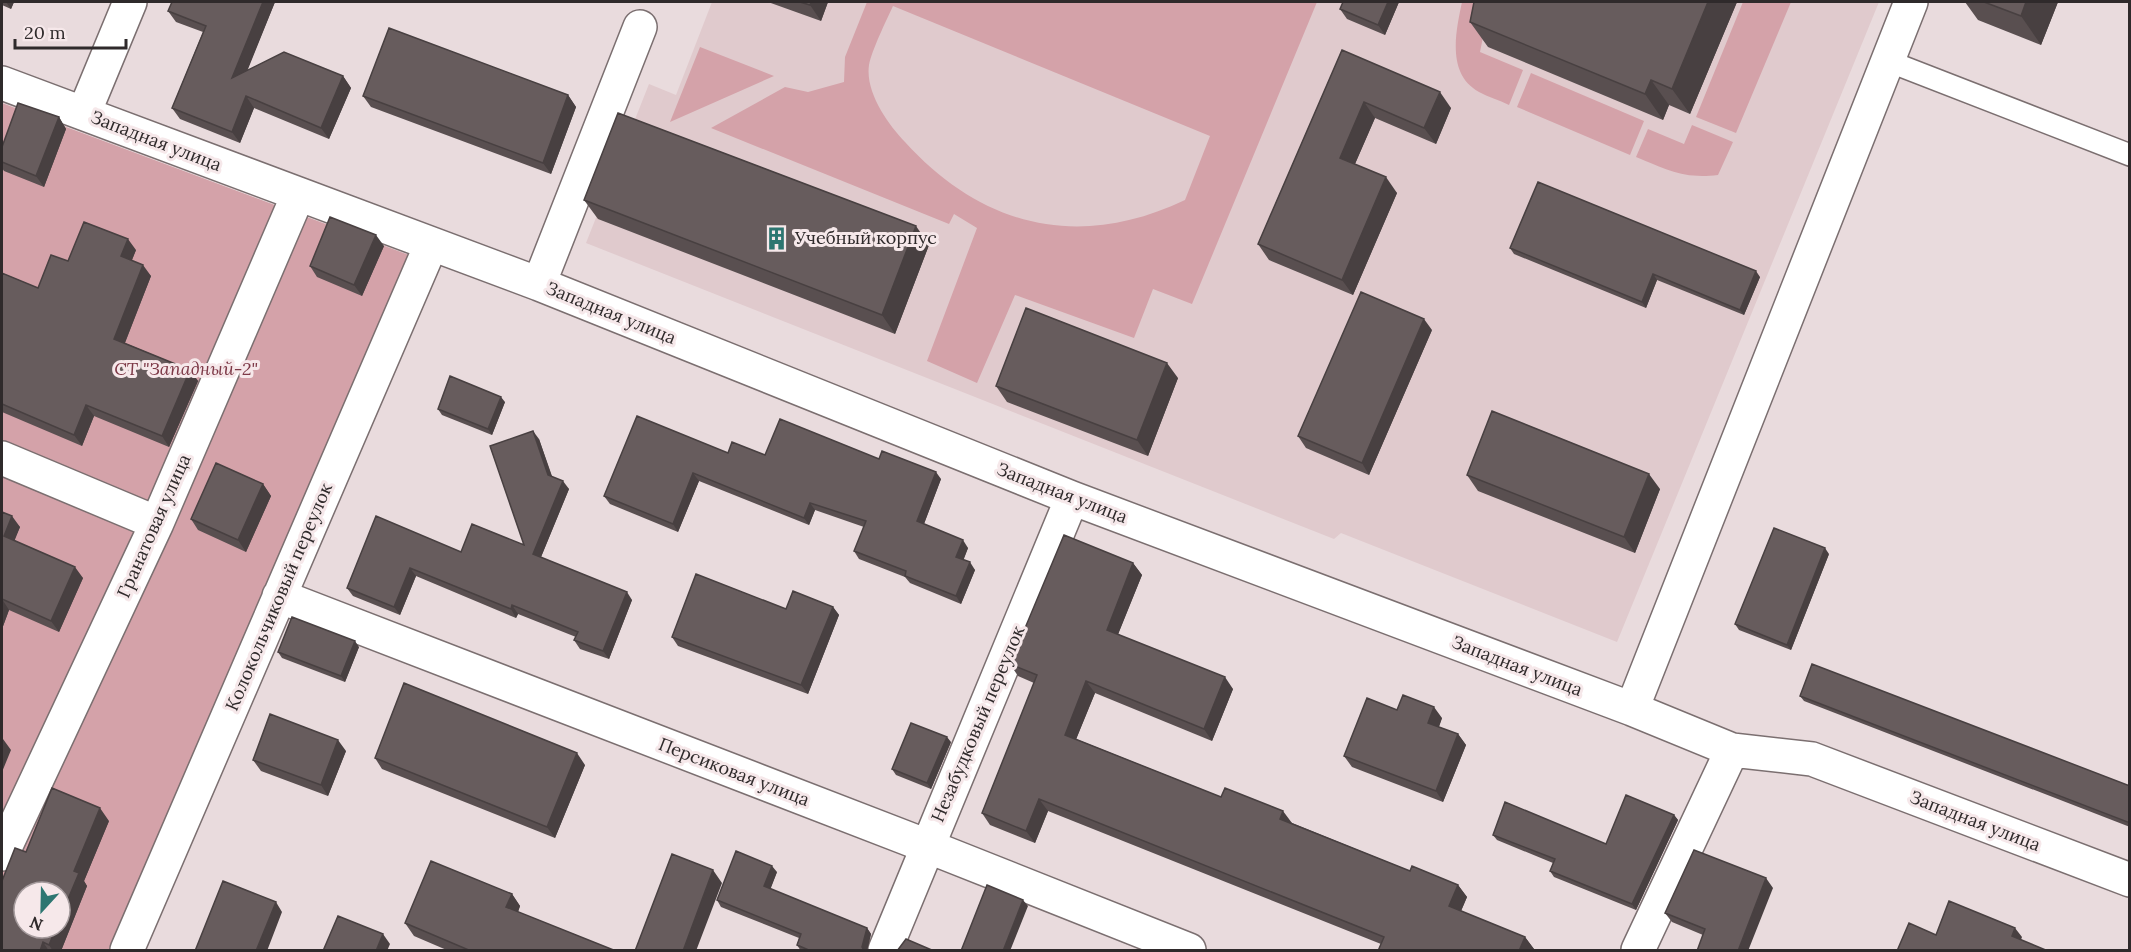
<svg xmlns="http://www.w3.org/2000/svg" width="2131" height="952" viewBox="0 0 2131 952" font-family="Lora,serif">
<style>
.built{fill:#e0cacd}
.green{fill:#d4a2a9;fill-rule:evenodd}
.lines{fill:none;stroke-linecap:round;stroke-linejoin:round}
.service-casing{stroke:#7b6f70;stroke-width:24}
.minor-casing{stroke:#7b6f70;stroke-width:36}
.service{stroke:#fff;stroke-width:21}
.minor{stroke:#fff;stroke-width:33}
.wall{fill:#594f50}
.shaded-wall{fill:#484041}
.building{fill:#675c5d;stroke:#484041;stroke-width:1.5}
.labels{text-anchor:middle;stroke-width:6;stroke-linejoin:round;paint-order:stroke}
.street-label{font-size:18px;fill:#2f2a2b;stroke:#f6e8ea}
.poi-label{font-size:18px;fill:#2f2a2b;stroke:#f6e8ea;text-anchor:start}
.park-label{font-size:18px;font-style:italic;fill:#7d3947;stroke:#f6e8ea}
</style>
<rect width="100%" height="100%" fill="#e9dbdd"/>
<path class="built" d="M 712,2 L 1879,2 L 1617,642 L 1341,533 L 1334,539 L 586,243 L 649,84 L 676,95 Z"/>
<path class="green" d="M 867,2 L 1317,2 L 1192,304 L 1153,289 L 1134,338 L 1015,295 L 977,383 L 927,361 L 977,228 L 954,214 L 949,224 L 711,128 L 785,87 L 808,92 L 844,82 L 845,57 ZM 893,6 L 1210,136 L 1185,200 C 1080,250 983,228 905,142 C 888,124 865,92 869,65 C 872,50 886,21 893,6 Z
M 1462,2 L 1490,2 L 1480,52 L 1523,70 L 1509,105 C 1499,100 1488,97 1479,92 C 1446,74 1456,31 1462,2 Z
M 1743,2 L 1791,2 L 1736,133 L 1696,117 Z
M 700,47 L 774,76 L 670,122 Z
M 1531,73 L 1644,121 L 1630,155 L 1517,107 Z
M 2,103 L 433,264 L 137,950 L 2,950 ZM 24,892 L 60,892 L 60,928 L 24,928 Z
M 1692,125 L 1733,142 L 1718,175 C 1683,179 1668,170 1636,157 L 1648,129 L 1684,144 Z"/>
<g class="lines">
<defs>
<path id="service" d="M 1888,61 L 2130,155"/>
<path id="minor" d="M 2,83 L 539,284 L 1072,498 L 1632,709 L 1732,750 L 1812,759 L 2130,880
M 84,113 L 130,2
M 539,284 L 640,27
M 2,458 L 157,523
M 279,596 L 927,846 L 1189,950
M 1632,709 L 1911,2
M 2,854 L 157,523 L 298,195
M 127,950 L 431,245
M 885,950 L 1072,498
M 1638,950 L 1732,750"/>
</defs>
<use href="#service" class="service-casing"/>
<use href="#minor" class="minor-casing"/>
<use href="#service" class="service"/>
<use href="#minor" class="minor"/>
</g>
<path class="wall" d="M 2,2 L 14,2 L 11,9 L 2,5 Z
M 275,2 L 247,70 L 343,76 L 351,88 L 329,139 L 254,108 L 240,143 L 180,119 L 172,108 L 203,32 L 176,22 L 168,11 Z
M 768,2 L 828,2 L 821,21 Z
M 1399,2 L 1385,35 L 1347,19 L 1340,9 Z
M 1474,2 L 1737,2 L 1690,114 L 1669,105 L 1663,120 L 1488,47 L 1470,22 Z
M 1965,2 L 2058,2 L 2041,45 L 1978,20 Z
M 1342,50 L 1451,108 L 1436,144 L 1375,118 L 1355,164 L 1397,193 L 1353,295 L 1269,260 L 1258,244 Z
M 568,95 L 576,107 L 551,174 L 371,107 L 363,96 Z
M 59,117 L 66,129 L 44,187 L 4,171 L 2,168 L 2,147 Z
M 584,200 L 929,245 L 895,334 L 598,219 Z
M 384,246 L 362,296 L 317,277 L 310,266 Z
M 1510,248 L 1760,277 L 1744,315 L 1657,280 L 1646,308 L 1514,254 Z
M 136,250 L 132,260 L 151,276 L 125,343 L 190,370 L 198,381 L 169,447 L 94,416 L 82,446 L 2,412 L 2,273 L 38,288 L 68,261 Z
M 1432,330 L 1369,475 L 1306,448 L 1298,436 Z
M 1178,378 L 1148,456 L 1007,402 L 996,386 Z
M 505,402 L 492,435 L 442,415 L 438,409 Z
M 539,439 L 552,476 L 569,489 L 541,557 L 632,600 L 609,659 L 580,649 L 574,640 L 576,637 L 518,614 L 516,618 L 416,576 L 400,615 L 353,596 L 347,588 L 461,552 L 524,545 Z
M 728,453 L 879,459 L 941,479 L 924,524 L 968,548 L 963,560 L 975,570 L 961,604 L 910,583 L 905,577 L 859,559 L 854,551 L 864,527 L 815,510 L 809,525 L 699,481 L 678,532 L 610,504 L 604,496 Z
M 1467,475 L 1660,489 L 1635,553 L 1478,491 Z
M 263,484 L 271,496 L 246,552 L 198,530 L 191,519 Z
M 2,512 L 20,527 L 14,540 L 83,578 L 59,632 L 9,610 L 2,629 Z
M 1829,554 L 1791,650 L 1739,630 L 1735,624 Z
M 1133,563 L 1142,575 L 1118,634 L 1233,689 L 1212,741 L 1095,693 L 1076,739 L 1221,797 L 1292,823 L 1410,871 L 1458,885 L 1467,897 L 1461,911 L 1525,937 L 1534,949 L 1533,951 L 1378,951 L 1381,944 L 1048,811 L 1035,843 L 990,825 L 982,813 L 1034,683 L 1018,676 L 1010,664 Z
M 833,607 L 839,615 L 808,694 L 678,646 L 672,637 L 786,609 Z
M 359,647 L 345,682 L 282,658 L 278,652 Z
M 1800,696 L 2130,786 L 2130,827 L 1804,701 Z
M 1397,710 L 1442,718 L 1439,727 L 1458,734 L 1466,745 L 1443,802 L 1352,767 L 1344,756 Z
M 951,742 L 931,789 L 896,775 L 892,769 Z
M 346,751 L 328,796 L 261,771 L 253,760 Z
M 375,758 L 585,765 L 555,838 L 382,769 Z
M 1674,815 L 1678,820 L 1636,910 L 1554,877 L 1550,871 L 1553,863 L 1497,840 L 1493,835 L 1606,844 Z
M 109,821 L 84,881 L 87,886 L 61,951 L 2,951 L 26,852 Z
M 777,872 L 770,889 L 867,928 L 871,934 L 867,951 L 801,951 L 797,945 L 799,938 L 721,907 L 717,900 Z
M 1773,888 L 1703,935 L 1672,922 L 1665,913 Z
M 512,894 L 520,906 L 518,912 L 616,951 L 449,951 L 414,936 L 405,923 Z"/>
<path class="shaded-wall" d="M 6,2 L 14,2 L 11,9 Z
M 263,2 L 275,2 L 240,89 L 232,78 Z
M 811,2 L 828,2 L 821,21 L 810,5 Z
M 1388,2 L 1399,2 L 1385,35 L 1378,25 Z
M 1708,2 L 1737,2 L 1690,114 L 1672,89 Z
M 2026,2 L 2058,2 L 2041,45 L 2021,16 Z
M 343,76 L 351,88 L 329,139 L 321,128 Z
M 1651,80 L 1669,105 L 1663,120 L 1645,94 Z
M 1440,92 L 1451,108 L 1436,144 L 1424,128 Z
M 568,95 L 576,107 L 551,174 L 543,163 Z
M 246,96 L 254,108 L 240,143 L 232,132 Z
M 1364,102 L 1375,118 L 1351,173 L 1340,158 Z
M 59,117 L 66,129 L 44,187 L 36,176 Z
M 1386,177 L 1397,193 L 1353,295 L 1342,280 Z
M 916,226 L 929,245 L 895,334 L 882,315 Z
M 376,235 L 384,246 L 362,296 L 354,285 Z
M 128,239 L 136,250 L 129,267 L 121,256 Z
M 143,265 L 151,276 L 122,350 L 114,339 Z
M 1756,271 L 1760,277 L 1744,315 L 1740,310 Z
M 1653,274 L 1657,280 L 1646,308 L 1642,302 Z
M 1424,319 L 1432,330 L 1369,475 L 1362,463 Z
M 1167,363 L 1178,378 L 1148,456 L 1137,440 Z
M 190,370 L 198,381 L 169,447 L 162,436 Z
M 501,397 L 505,402 L 492,435 L 488,429 Z
M 86,405 L 94,416 L 82,446 L 74,435 Z
M 533,431 L 539,439 L 554,483 L 548,475 Z
M 936,472 L 941,479 L 922,529 L 917,521 Z
M 693,473 L 699,481 L 678,532 L 673,524 Z
M 1649,474 L 1660,489 L 1635,553 L 1624,537 Z
M 563,481 L 569,489 L 539,562 L 533,554 Z
M 263,484 L 271,496 L 246,552 L 238,540 Z
M 810,503 L 815,510 L 809,525 L 804,518 Z
M 12,516 L 20,527 L 12,547 L 4,536 Z
M 963,540 L 968,548 L 962,564 L 956,557 Z
M 1825,548 L 1829,554 L 1791,650 L 1787,645 Z
M 970,562 L 975,570 L 961,604 L 956,596 Z
M 1133,563 L 1142,575 L 1115,642 L 1107,630 Z
M 75,567 L 83,578 L 59,632 L 51,621 Z
M 410,568 L 416,576 L 400,615 L 394,607 Z
M 627,592 L 632,600 L 609,659 L 603,651 Z
M 2,599 L 9,610 L 2,629 Z
M 512,605 L 518,614 L 516,618 L 511,609 Z
M 833,607 L 839,615 L 808,694 L 801,685 Z
M 355,641 L 359,647 L 345,682 L 341,676 Z
M 1225,677 L 1233,689 L 1212,741 L 1204,729 Z
M 1086,681 L 1095,693 L 1073,747 L 1065,735 Z
M 1434,707 L 1442,718 L 1436,734 L 1428,723 Z
M 1458,734 L 1466,745 L 1443,802 L 1436,791 Z
M 947,737 L 951,742 L 931,789 L 927,783 Z
M 3,739 L 11,750 L 2,772 L 2,742 Z
M 338,740 L 346,751 L 328,796 L 321,785 Z
M 577,753 L 585,765 L 555,838 L 547,827 Z
M 1039,799 L 1048,811 L 1035,843 L 1026,831 Z
M 100,808 L 109,821 L 84,881 L 87,886 L 61,951 L 53,951 L 49,945 L 56,928 L 60,928 L 60,918 L 74,871 Z
M 1283,811 L 1292,823 L 1289,831 L 1280,819 Z
M 1674,815 L 1678,820 L 1636,910 L 1632,904 Z
M 772,866 L 777,872 L 769,893 L 764,886 Z
M 713,870 L 722,883 L 696,951 L 683,951 Z
M 1766,878 L 1773,888 L 1748,951 L 1738,951 Z
M 1458,885 L 1467,897 L 1458,918 L 1449,906 Z
M 512,894 L 520,906 L 515,920 L 506,907 Z
M 1023,900 L 1028,906 L 1010,951 L 1003,951 Z
M 276,902 L 282,912 L 267,951 L 256,951 Z
M 867,928 L 871,934 L 867,951 L 864,951 L 862,947 Z
M 2015,928 L 2022,937 L 2019,945 L 2012,936 Z
M 383,934 L 390,944 L 387,951 L 376,951 Z
M 1525,937 L 1534,949 L 1533,951 L 1519,951 Z
M 43,942 L 49,951 L 40,951 Z"/>
<path class="building" d="M 172,2 L 263,2 L 232,78 L 284,52 L 343,76 L 321,128 L 246,96 L 232,132 L 172,108 L 206,26 L 168,11 Z
M 800,2 L 811,2 L 810,5 Z
M 1343,2 L 1388,2 L 1378,25 L 1340,9 Z
M 1474,2 L 1708,2 L 1672,89 L 1651,80 L 1645,94 L 1470,22 Z
M 1984,2 L 2026,2 L 2021,16 Z
M 389,28 L 568,95 L 543,163 L 363,96 Z
M 1342,50 L 1440,92 L 1424,128 L 1364,102 L 1340,158 L 1386,177 L 1342,280 L 1258,244 Z
M 18,103 L 59,117 L 36,176 L 2,162 L 2,147 Z
M 618,113 L 916,226 L 882,315 L 584,200 Z
M 1538,182 L 1756,271 L 1740,310 L 1653,274 L 1642,302 L 1510,248 Z
M 330,217 L 376,235 L 354,285 L 310,266 Z
M 84,222 L 128,239 L 121,256 L 143,265 L 114,339 L 190,370 L 162,436 L 86,405 L 74,435 L 2,404 L 2,273 L 38,288 L 51,255 L 68,261 Z
M 1361,292 L 1424,319 L 1362,463 L 1298,436 Z
M 1026,308 L 1167,363 L 1137,440 L 996,386 Z
M 450,376 L 501,397 L 488,429 L 438,409 Z
M 1492,411 L 1649,474 L 1624,537 L 1467,475 Z
M 637,416 L 728,453 L 732,442 L 765,455 L 780,419 L 879,459 L 882,451 L 936,472 L 917,521 L 963,540 L 956,557 L 970,562 L 956,596 L 905,576 L 906,571 L 854,551 L 866,521 L 810,503 L 804,518 L 693,473 L 673,524 L 604,496 Z
M 533,431 L 548,475 L 563,481 L 533,554 L 627,592 L 603,651 L 574,640 L 578,632 L 512,605 L 511,609 L 410,568 L 394,607 L 347,588 L 376,516 L 461,552 L 472,524 L 524,545 L 490,446 Z
M 216,463 L 263,484 L 238,540 L 191,519 Z
M 2,512 L 12,516 L 4,536 L 75,567 L 51,621 L 2,599 Z
M 1774,528 L 1825,548 L 1787,645 L 1735,624 Z
M 1064,535 L 1133,563 L 1107,630 L 1225,677 L 1204,729 L 1086,681 L 1065,735 L 1221,797 L 1225,788 L 1283,811 L 1280,819 L 1410,871 L 1412,866 L 1458,885 L 1449,906 L 1525,937 L 1519,951 L 1378,951 L 1384,937 L 1039,799 L 1026,831 L 982,813 L 1037,675 L 1010,664 Z
M 696,574 L 786,609 L 793,591 L 833,607 L 801,685 L 672,637 Z
M 292,617 L 355,641 L 341,676 L 278,652 Z
M 1812,664 L 2130,786 L 2130,823 L 1800,696 Z
M 404,683 L 577,753 L 547,827 L 375,758 Z
M 1403,695 L 1434,707 L 1428,723 L 1458,734 L 1436,791 L 1344,756 L 1367,698 L 1397,710 Z
M 270,714 L 338,740 L 321,785 L 253,760 Z
M 911,723 L 947,737 L 927,783 L 892,769 Z
M 52,788 L 100,808 L 74,871 L 79,873 L 60,918 L 60,892 L 24,892 L 24,928 L 56,928 L 49,945 L 43,942 L 40,951 L 2,951 L 2,881 L 15,848 L 26,852 Z
M 1626,795 L 1674,815 L 1632,904 L 1550,871 L 1555,859 L 1493,835 L 1505,802 L 1606,844 Z
M 1694,850 L 1766,878 L 1738,951 L 1697,951 L 1705,929 L 1665,913 Z
M 736,851 L 772,866 L 764,886 L 867,928 L 862,947 L 864,951 L 811,951 L 797,945 L 801,934 L 717,900 Z
M 672,854 L 713,870 L 683,951 L 635,951 Z
M 431,861 L 512,894 L 506,907 L 616,951 L 471,951 L 405,923 Z
M 223,881 L 276,902 L 256,951 L 195,951 Z
M 987,885 L 1023,900 L 1003,951 L 961,951 Z
M 1949,901 L 2015,928 L 2012,936 L 2048,951 L 1897,951 L 1909,923 L 1936,935 Z
M 338,916 L 383,934 L 376,951 L 323,951 Z
M 906,939 L 934,951 L 897,951 Z"/>
<defs>
<symbol id="building-bare" viewBox="-9 -9 18 18"><path d="M-4-6H4V6H1V3H-1V6H-4ZM-2.5-4.3h1.7v1.8h-1.7ZM.8-4.3h1.7v1.8H.8ZM-2.5-1h1.7V.8h-1.7ZM.8-1h1.7V.8H.8Z" fill="#2d7671" stroke="#f6e8ea" stroke-width="2.5" paint-order="stroke"/></symbol>
</defs>
<g fill-rule="evenodd">
<use href="#building-bare" x="760" y="222" width="33" height="33"/>
</g>
<g class="labels">
<g class="street-label">
<text transform="translate(156 141) rotate(21)" y="6">Западная улица</text>
<text transform="translate(611 313) rotate(22)" y="6">Западная улица</text>
<text transform="translate(1062 493) rotate(21)" y="6">Западная улица</text>
<text transform="translate(154 526) rotate(-66)" y="6">Гранатовая улица</text>
<text transform="translate(279 597) rotate(-67)" y="6">Колокольчиковый переулок</text>
<text transform="translate(1517 666) rotate(21)" y="6">Западная улица</text>
<text transform="translate(978 724) rotate(-67)" y="6">Незабудковый переулок</text>
<text transform="translate(734 772) rotate(21)" y="6">Персиковая улица</text>
<text transform="translate(1975 821) rotate(21)" y="6">Западная улица</text>
</g>
<g class="poi-label">
<text x="795" y="244">Учебный корпус</text>
</g>
<g class="park-label">
<text x="186" y="375">СТ "Западный-2"</text>
</g>
</g>
<rect width="2131" height="952" fill="none" stroke="#2f2a2b" stroke-width="6"/>
<g transform="translate(42 910) rotate(202)"><circle r="28" fill="#f6e8ea" stroke="#a69c9e" stroke-width="1.5"/>
<path d="M0-4.5L10 22L0 15L-10 22Z" fill="#2d7671"/>
<text y="-9" font-size="16" font-weight="bold" text-anchor="middle" fill="#2f2a2b">N</text>
</g>
<path d="M15 39v9h111v-9" fill="none" stroke="#2f2a2b" stroke-width="3"/>
<text x="24" y="39" font-size="18" fill="#2f2a2b" stroke="#f6e8ea" stroke-width="4.5" paint-order="stroke">20 m</text>
</svg>
